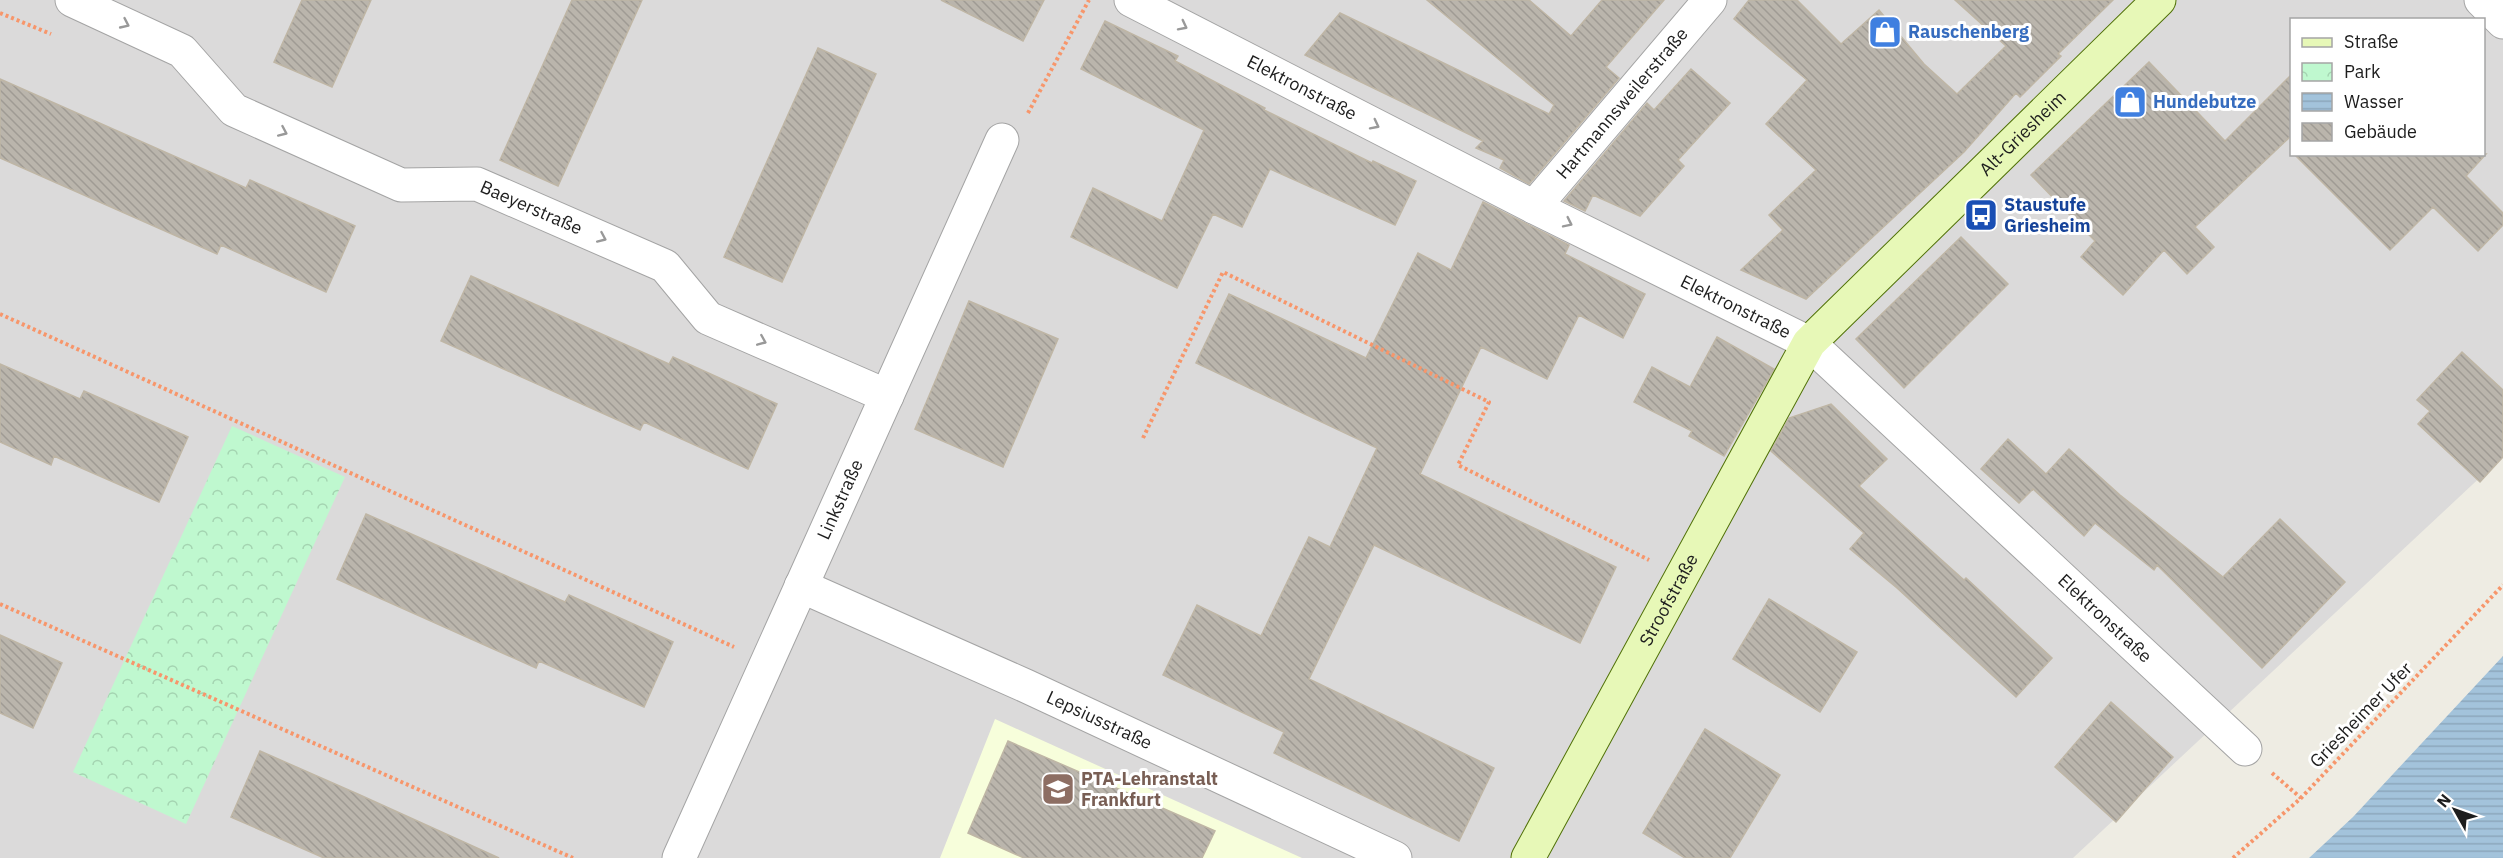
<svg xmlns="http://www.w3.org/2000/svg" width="2503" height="858" viewBox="0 0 2503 858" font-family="'IBM Plex Sans',sans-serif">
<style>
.residential{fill:#dbdada;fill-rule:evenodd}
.education{fill:#f7fedb}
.park{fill:url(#park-crowns)}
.water{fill:url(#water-rules)}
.building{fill:url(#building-back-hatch);stroke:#bfb6a5;stroke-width:1.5}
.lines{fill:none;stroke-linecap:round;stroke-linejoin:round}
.street-casing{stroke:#a4a4a4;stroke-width:35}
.secondary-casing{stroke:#507107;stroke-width:35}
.path{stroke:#f7966b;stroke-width:4;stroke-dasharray:3 3;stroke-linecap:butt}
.street{stroke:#fff;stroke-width:33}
.secondary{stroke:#e7f8b7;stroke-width:33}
.oneway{stroke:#999}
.labels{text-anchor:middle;stroke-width:6;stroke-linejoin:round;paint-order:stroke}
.shop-label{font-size:18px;font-weight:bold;fill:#366cbe;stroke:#fff;text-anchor:start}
.street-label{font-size:18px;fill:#1d1d1d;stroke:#fff}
.transit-label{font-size:18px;font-weight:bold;fill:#164399;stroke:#fff;text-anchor:start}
.education-label{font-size:18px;font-weight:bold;fill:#785e54;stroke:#fff;text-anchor:start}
</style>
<defs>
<pattern id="park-crowns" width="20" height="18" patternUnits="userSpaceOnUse" patternTransform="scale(1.5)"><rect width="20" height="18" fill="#bff8cf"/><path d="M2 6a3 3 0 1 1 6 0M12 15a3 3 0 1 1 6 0" fill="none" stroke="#a4d4b1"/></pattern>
<pattern id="water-rules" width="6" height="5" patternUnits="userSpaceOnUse" patternTransform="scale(1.5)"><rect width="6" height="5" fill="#a3c3db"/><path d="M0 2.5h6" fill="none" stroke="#8ca7bc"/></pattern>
<pattern id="building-back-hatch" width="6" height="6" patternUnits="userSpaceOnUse" patternTransform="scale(1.5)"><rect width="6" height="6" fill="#bab5ac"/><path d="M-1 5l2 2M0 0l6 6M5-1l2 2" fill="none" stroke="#9f9b94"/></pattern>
</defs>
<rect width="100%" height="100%" fill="#eeece3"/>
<path class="residential" d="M 0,0 L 2503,0 L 2503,456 L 2073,858 L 0,858 ZM 2292,20 L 2484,20 L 2484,154 L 2292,154 Z"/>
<path class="education" d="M 995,719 L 1302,858 L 940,858 Z"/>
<path class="park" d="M 232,426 L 345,477 L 186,824 L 73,772 Z"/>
<path class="water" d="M 2503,656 L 2503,858 L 2309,858 L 2353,817 Z"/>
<path class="building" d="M 302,0 L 371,0 L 332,87 L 274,62 Z
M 572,0 L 642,0 L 558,186 L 500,160 Z
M 941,0 L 1044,0 L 1023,41 Z
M 1427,0 L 1529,0 L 1571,36 L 1602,0 L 1664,0 L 1606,67 L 1619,78 L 1529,184 L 1500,168 L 1504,160 L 1476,148 L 1483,141 L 1305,55 L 1340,13 L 1549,114 L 1554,105 Z
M 1749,0 L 1797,0 L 1841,44 L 1879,10 L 1924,64 L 1957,94 L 2006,46 L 1955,0 L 2113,0 L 2058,54 L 2061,56 L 2020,97 L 2016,93 L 1964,152 L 1806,299 L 1741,270 L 1783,230 L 1769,215 L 1816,170 L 1766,124 L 1807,80 L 1734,19 Z
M 1105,21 L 1178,56 L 1175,61 L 1265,108 L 1264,110 L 1372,163 L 1373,161 L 1416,181 L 1395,225 L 1270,169 L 1242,227 L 1213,214 L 1177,288 L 1071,237 L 1093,188 L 1162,221 L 1204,130 L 1081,69 Z
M 818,48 L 876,74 L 782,282 L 724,257 Z
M 2149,62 L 2225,141 L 2292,74 L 2292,135 L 2195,227 L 2214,247 L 2187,274 L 2164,250 L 2123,295 L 2081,257 L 2095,241 L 2031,175 Z
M 1691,69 L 1730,103 L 1678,160 L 1684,166 L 1640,216 L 1593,195 L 1585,211 L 1564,201 L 1647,103 L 1654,110 Z
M 0,79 L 246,188 L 250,180 L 355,226 L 326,292 L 221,245 L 217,254 L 0,158 Z
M 2294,154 L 2486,154 L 2466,176 L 2503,213 L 2503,225 L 2478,251 L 2433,207 L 2390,250 Z
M 1483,202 L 1569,245 L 1565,254 L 1645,294 L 1623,338 L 1579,315 L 1547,379 L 1481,347 L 1420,474 L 1616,567 L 1580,643 L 1374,545 L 1309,679 L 1494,768 L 1459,841 L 1274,753 L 1284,732 L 1163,675 L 1197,605 L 1261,636 L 1309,537 L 1330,547 L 1377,448 L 1196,363 L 1229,294 L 1366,358 L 1418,253 L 1451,270 Z
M 1961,237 L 2008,284 L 1904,388 L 1856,339 Z
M 471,276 L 669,364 L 673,357 L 777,404 L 748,469 L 644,422 L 640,430 L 441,341 Z
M 969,301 L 1058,339 L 1003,467 L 915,429 Z
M 1717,337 L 1774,369 L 1724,456 L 1689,436 L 1692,431 L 1634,402 L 1652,367 L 1690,387 Z
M 2462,352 L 2503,390 L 2503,457 L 2480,482 L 2418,424 L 2430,411 L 2417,400 Z
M 0,364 L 80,399 L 84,391 L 188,437 L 159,502 L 54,456 L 51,465 L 0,442 Z
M 1831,404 L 1887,459 L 1859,486 L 1964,580 L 1966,578 L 2052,658 L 2016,697 L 1897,588 L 1850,549 L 1864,533 L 1771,451 L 1789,418 Z
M 2008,439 L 2046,474 L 2069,449 L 2120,495 L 2223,577 L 2280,519 L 2345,582 L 2262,668 L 2157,565 L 2154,570 L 2095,523 L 2084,536 L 2033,489 L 2019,503 L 1981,469 Z
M 366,514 L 565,602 L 569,595 L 673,642 L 644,707 L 539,661 L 536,668 L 337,579 Z
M 1769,599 L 1857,652 L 1820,712 L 1733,659 Z
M 0,635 L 62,663 L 33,728 L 0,713 Z
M 2111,702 L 2173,757 L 2116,822 L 2055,767 Z
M 1705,729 L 1780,775 L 1730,858 L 1685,858 L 1643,833 Z
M 1008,741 L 1215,831 L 1202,858 L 1024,858 L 968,833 Z
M 260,751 L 360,795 L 499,858 L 324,858 L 231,817 Z"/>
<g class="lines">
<defs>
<g id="street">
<path id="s1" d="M 72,0 L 182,51 L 234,110 L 401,185 L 477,184 L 665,266 L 708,318 L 887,396"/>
<path id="s2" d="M 1131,0 L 1534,207 L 1809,343 L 2245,749"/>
<path d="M 2481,0 L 2503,22"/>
<path id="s3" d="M 1534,207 L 1710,0"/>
<path id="s4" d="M 801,586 L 1026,686 L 1395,858"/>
<path id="s5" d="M 679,858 L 1002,140"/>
</g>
<g id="secondary">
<path id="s6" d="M 1528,858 L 1809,343 L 2159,0"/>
</g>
</defs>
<use href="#street" class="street-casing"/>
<use href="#secondary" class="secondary-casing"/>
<path class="path" d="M 0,13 L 51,34
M 1028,113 L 1089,0
M 0,314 L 734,647
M 1143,438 L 1223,272 L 1489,402 L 1458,465 L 1649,560
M 0,604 L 573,858
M 2272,773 L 2301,798
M 2233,858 L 2301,798 L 2503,585"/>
<use href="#street" class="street"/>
<use href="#secondary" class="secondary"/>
</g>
<defs><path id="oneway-chevron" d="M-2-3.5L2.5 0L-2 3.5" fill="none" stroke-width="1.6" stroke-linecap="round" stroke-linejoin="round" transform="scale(1.5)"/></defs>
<g class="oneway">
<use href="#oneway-chevron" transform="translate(125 24) rotate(25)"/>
<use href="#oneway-chevron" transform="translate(1183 26) rotate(27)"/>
<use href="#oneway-chevron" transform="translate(1375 125) rotate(27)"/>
<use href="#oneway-chevron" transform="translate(283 132) rotate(24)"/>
<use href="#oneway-chevron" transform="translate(1568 223) rotate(26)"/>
<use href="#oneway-chevron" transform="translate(602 238) rotate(24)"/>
<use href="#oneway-chevron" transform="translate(762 341) rotate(23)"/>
</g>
<defs>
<symbol id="shop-square" viewBox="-11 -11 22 22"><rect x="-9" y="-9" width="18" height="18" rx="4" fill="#3f7fe0" stroke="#fff"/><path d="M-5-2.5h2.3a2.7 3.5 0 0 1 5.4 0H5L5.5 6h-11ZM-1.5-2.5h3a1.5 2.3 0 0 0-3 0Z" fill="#fff"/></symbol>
<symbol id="bus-square" viewBox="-11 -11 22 22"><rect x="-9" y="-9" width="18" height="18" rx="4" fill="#1a4fb4" stroke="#fff"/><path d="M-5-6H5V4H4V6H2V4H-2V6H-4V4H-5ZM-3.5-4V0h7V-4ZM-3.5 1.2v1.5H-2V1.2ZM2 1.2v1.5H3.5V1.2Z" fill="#fff"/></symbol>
<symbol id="school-square" viewBox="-11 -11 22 22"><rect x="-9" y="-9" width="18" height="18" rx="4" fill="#8d6e63" stroke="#fff"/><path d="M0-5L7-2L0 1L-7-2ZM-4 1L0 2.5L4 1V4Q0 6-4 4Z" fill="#fff"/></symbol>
</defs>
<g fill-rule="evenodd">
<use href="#shop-square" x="1866" y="13" width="38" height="38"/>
<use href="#shop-square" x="2111" y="83" width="38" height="38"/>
<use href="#bus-square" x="1962" y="196" width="38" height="38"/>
<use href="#school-square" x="1039" y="770" width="38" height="38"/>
</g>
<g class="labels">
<g class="shop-label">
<text x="1908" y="38">Rauschenberg</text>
<text x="2153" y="108">Hundebutze</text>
</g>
<g class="street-label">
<text dy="6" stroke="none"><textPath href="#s2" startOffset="192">Elektronstraße</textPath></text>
<text dy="6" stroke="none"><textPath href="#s3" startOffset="136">Hartmannsweilerstraße</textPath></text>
<text dy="6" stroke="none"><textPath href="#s6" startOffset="886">Alt-Griesheim</textPath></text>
<text dy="6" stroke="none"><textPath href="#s1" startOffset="518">Baeyerstraße</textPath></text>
<text dy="6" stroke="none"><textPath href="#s2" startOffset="678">Elektronstraße</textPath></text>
<text dy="6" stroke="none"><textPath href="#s5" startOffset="393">Linkstraße</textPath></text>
<text dy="6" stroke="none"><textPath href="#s6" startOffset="294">Stroofstraße</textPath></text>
<text dy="6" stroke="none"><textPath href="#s2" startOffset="1164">Elektronstraße</textPath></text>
<text transform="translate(2361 715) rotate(-46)" y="6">Griesheimer Ufer</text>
<text dy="6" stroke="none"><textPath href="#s4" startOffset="327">Lepsiusstraße</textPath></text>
</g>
<g class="transit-label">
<text x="2004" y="211">Staustufe<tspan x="2004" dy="21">Griesheim</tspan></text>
</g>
<g class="education-label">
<text x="1081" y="785">PTA-Lehranstalt<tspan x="1081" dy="21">Frankfurt</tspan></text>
</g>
</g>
<rect x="2290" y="18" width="195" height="138" fill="#ffffff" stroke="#a5a5a5" stroke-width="1.5"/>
<rect x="2302" y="38" width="30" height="9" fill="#e7f8b7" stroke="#a5a5a5" stroke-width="1.5"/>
<text x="2344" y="48" font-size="18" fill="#1d1d1d">Straße</text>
<rect x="2302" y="63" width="30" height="18" fill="url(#park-crowns)" stroke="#a5a5a5" stroke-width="1.5"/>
<text x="2344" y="78" font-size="18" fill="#1d1d1d">Park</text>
<rect x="2302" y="93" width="30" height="18" fill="url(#water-rules)" stroke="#a5a5a5" stroke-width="1.5"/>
<text x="2344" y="108" font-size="18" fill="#1d1d1d">Wasser</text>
<rect x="2302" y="123" width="30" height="18" fill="url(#building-back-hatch)" stroke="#a5a5a5" stroke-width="1.5"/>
<text x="2344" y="138" font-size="18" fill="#1d1d1d">Gebäude</text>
<g transform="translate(2455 810) rotate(310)" stroke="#ffffff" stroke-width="4.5" paint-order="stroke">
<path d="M0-4.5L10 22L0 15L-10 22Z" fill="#1d1d1d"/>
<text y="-9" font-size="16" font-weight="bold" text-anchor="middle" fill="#1d1d1d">N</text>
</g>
</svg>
